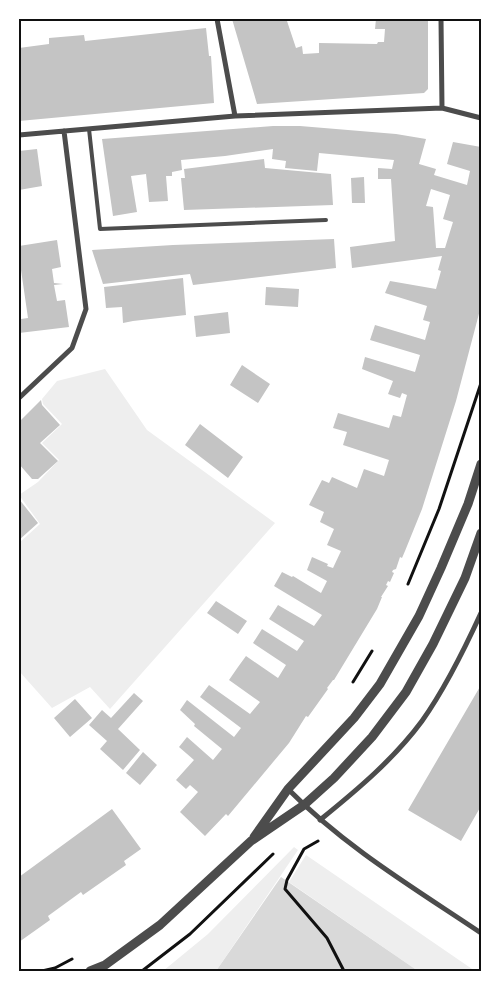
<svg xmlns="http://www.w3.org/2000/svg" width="500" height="990" viewBox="0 0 500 990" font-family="'Zilla Slab',serif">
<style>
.green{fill:#eee}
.water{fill:#d9d9d9}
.building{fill:#c4c4c4;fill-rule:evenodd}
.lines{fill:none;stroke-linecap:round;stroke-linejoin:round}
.path{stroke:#111;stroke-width:3}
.service{stroke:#4c4c4c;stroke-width:4}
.minor{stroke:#4c4c4c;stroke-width:5}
.tertiary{stroke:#4c4c4c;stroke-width:9}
.neatline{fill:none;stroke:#111;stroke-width:2}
</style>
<rect width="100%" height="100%" fill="#fff"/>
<path class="green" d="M 105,369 L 147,430 L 275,523 L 110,709 L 90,687 L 52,708 L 19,671 L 19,543 L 40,524 L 19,495 L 38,482 L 59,460 L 42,443 L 62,424 L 43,404 L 42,399 L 57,381 Z
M 294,847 L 298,850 L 216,971 L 163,971 L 208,934 Z
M 306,855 L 475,971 L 418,971 L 289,882 Z"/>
<path class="water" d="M 281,877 L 418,971 L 216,971 Z"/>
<path class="building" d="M 232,19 L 292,19 L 287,21 L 296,48 L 302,46 L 303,54 L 319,53 L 319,43 L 377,44 L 378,42 L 384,42 L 385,29 L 375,29 L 376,19 L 428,19 L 428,89 L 424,93 L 257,104 Z
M 206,28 L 209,56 L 211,56 L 214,103 L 19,121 L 19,48 L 49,44 L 49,38 L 84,35 L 85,41 Z
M 273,126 L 300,126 L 396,134 L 426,139 L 419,164 L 436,169 L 434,175 L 467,185 L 470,171 L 447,164 L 453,142 L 481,147 L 481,306 L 456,401 L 422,509 L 405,551 L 402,558 L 400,557 L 396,569 L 393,570 L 392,572 L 394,573 L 390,582 L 388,581 L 386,585 L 388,586 L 381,597 L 382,597 L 377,609 L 334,680 L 333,680 L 327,688 L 328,689 L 308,717 L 306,716 L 289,743 L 228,816 L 226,814 L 205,836 L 180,812 L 198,792 L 190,785 L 186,789 L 176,780 L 194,760 L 179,747 L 187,737 L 213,760 L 222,749 L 194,726 L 195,724 L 180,710 L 187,700 L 234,737 L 241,728 L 200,697 L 209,685 L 250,714 L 260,702 L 229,680 L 238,667 L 246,656 L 278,678 L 286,665 L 253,643 L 262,629 L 297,651 L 304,641 L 269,619 L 278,605 L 314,626 L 322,615 L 274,586 L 282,572 L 292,577 L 293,576 L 321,593 L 327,581 L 307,570 L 312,557 L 328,564 L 327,566 L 333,568 L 341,551 L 327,545 L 334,529 L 320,522 L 324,512 L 309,505 L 322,480 L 329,483 L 332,477 L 357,488 L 364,469 L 384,476 L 389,460 L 343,445 L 347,432 L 333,428 L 338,413 L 389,428 L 393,415 L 401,417 L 407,395 L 402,393 L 400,398 L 388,394 L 393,381 L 362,369 L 365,357 L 415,372 L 420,355 L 370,340 L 375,325 L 425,340 L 430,322 L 423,320 L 427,306 L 385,293 L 390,281 L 436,289 L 441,271 L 438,270 L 442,256 L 352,268 L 350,247 L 395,241 L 391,179 L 378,179 L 378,168 L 392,169 L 394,160 L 319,153 L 317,171 L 285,168 L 286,161 L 272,159 L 273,149 L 225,156 L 181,160 L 182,170 L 172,172 L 172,176 L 166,176 L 168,201 L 149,202 L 146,174 L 131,176 L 137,212 L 113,216 L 102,139 ZM 431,189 L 450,195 L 443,219 L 453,222 L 445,248 L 436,248 L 433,207 L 426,206 Z
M 37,149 L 42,186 L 19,190 L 19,151 Z
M 264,159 L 265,168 L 331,174 L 333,205 L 184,210 L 181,178 L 185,178 L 184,169 Z
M 364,177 L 365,203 L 352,203 L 351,178 Z
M 334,239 L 336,268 L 193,285 L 190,274 L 103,284 L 92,250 L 173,245 Z
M 57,240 L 61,267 L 52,269 L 54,283 L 63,284 L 54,285 L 57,301 L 65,300 L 69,327 L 19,333 L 19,316 L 21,319 L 28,318 L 20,263 L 19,263 L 19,246 Z
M 183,278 L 186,315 L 133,321 L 123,323 L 122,307 L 106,308 L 104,287 Z
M 266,287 L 299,289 L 298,307 L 265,305 Z
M 228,312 L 230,333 L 196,337 L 194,316 Z
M 242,365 L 270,384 L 258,403 L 230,385 Z
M 41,400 L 42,405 L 60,425 L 40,443 L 58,461 L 38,479 L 32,479 L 19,464 L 19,422 Z
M 200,424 L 243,457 L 228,478 L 185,445 Z
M 19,499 L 38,523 L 19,540 Z
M 216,601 L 247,621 L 238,634 L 207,613 Z
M 481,685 L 481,806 L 461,841 L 408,810 Z
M 134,693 L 143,701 L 118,729 L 140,750 L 123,770 L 100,749 L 107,741 L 89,725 L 102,710 L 111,718 Z
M 75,699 L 92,718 L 70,737 L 54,718 Z
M 143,752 L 157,765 L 140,785 L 126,773 Z
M 112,809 L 141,849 L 124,861 L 126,865 L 83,895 L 81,892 L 48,916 L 50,920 L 19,942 L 19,877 Z"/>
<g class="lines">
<path class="path" d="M 408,584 L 439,509 L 481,383
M 353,682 L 372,651
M 318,841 L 304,849 L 287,880 L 285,889 L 327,938 L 344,971
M 42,971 L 55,968 L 72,959
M 142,971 L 190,934 L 273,854"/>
<path class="service" d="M 89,129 L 100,229 L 326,220"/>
<path class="minor" d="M 217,19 L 235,116
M 441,19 L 442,108
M 19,135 L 235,116 L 442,108 L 481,118
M 19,398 L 72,348 L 86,309 L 64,131
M 288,789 C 345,847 414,888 481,933
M 320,820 C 357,790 394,759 422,721 C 444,690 465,648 481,613"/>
<path class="tertiary" d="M 254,837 L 288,789 L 354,718 L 380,684 L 419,616 L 441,568 L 468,504 L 481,464
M 90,971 L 105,965 L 160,925 L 251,841 L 304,805 L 334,778 L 372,737 L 406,692 L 433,644 L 465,578 L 481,533"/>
</g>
<rect width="500" height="990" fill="none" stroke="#ffffff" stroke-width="40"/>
<rect x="20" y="20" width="460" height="950" class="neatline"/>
</svg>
